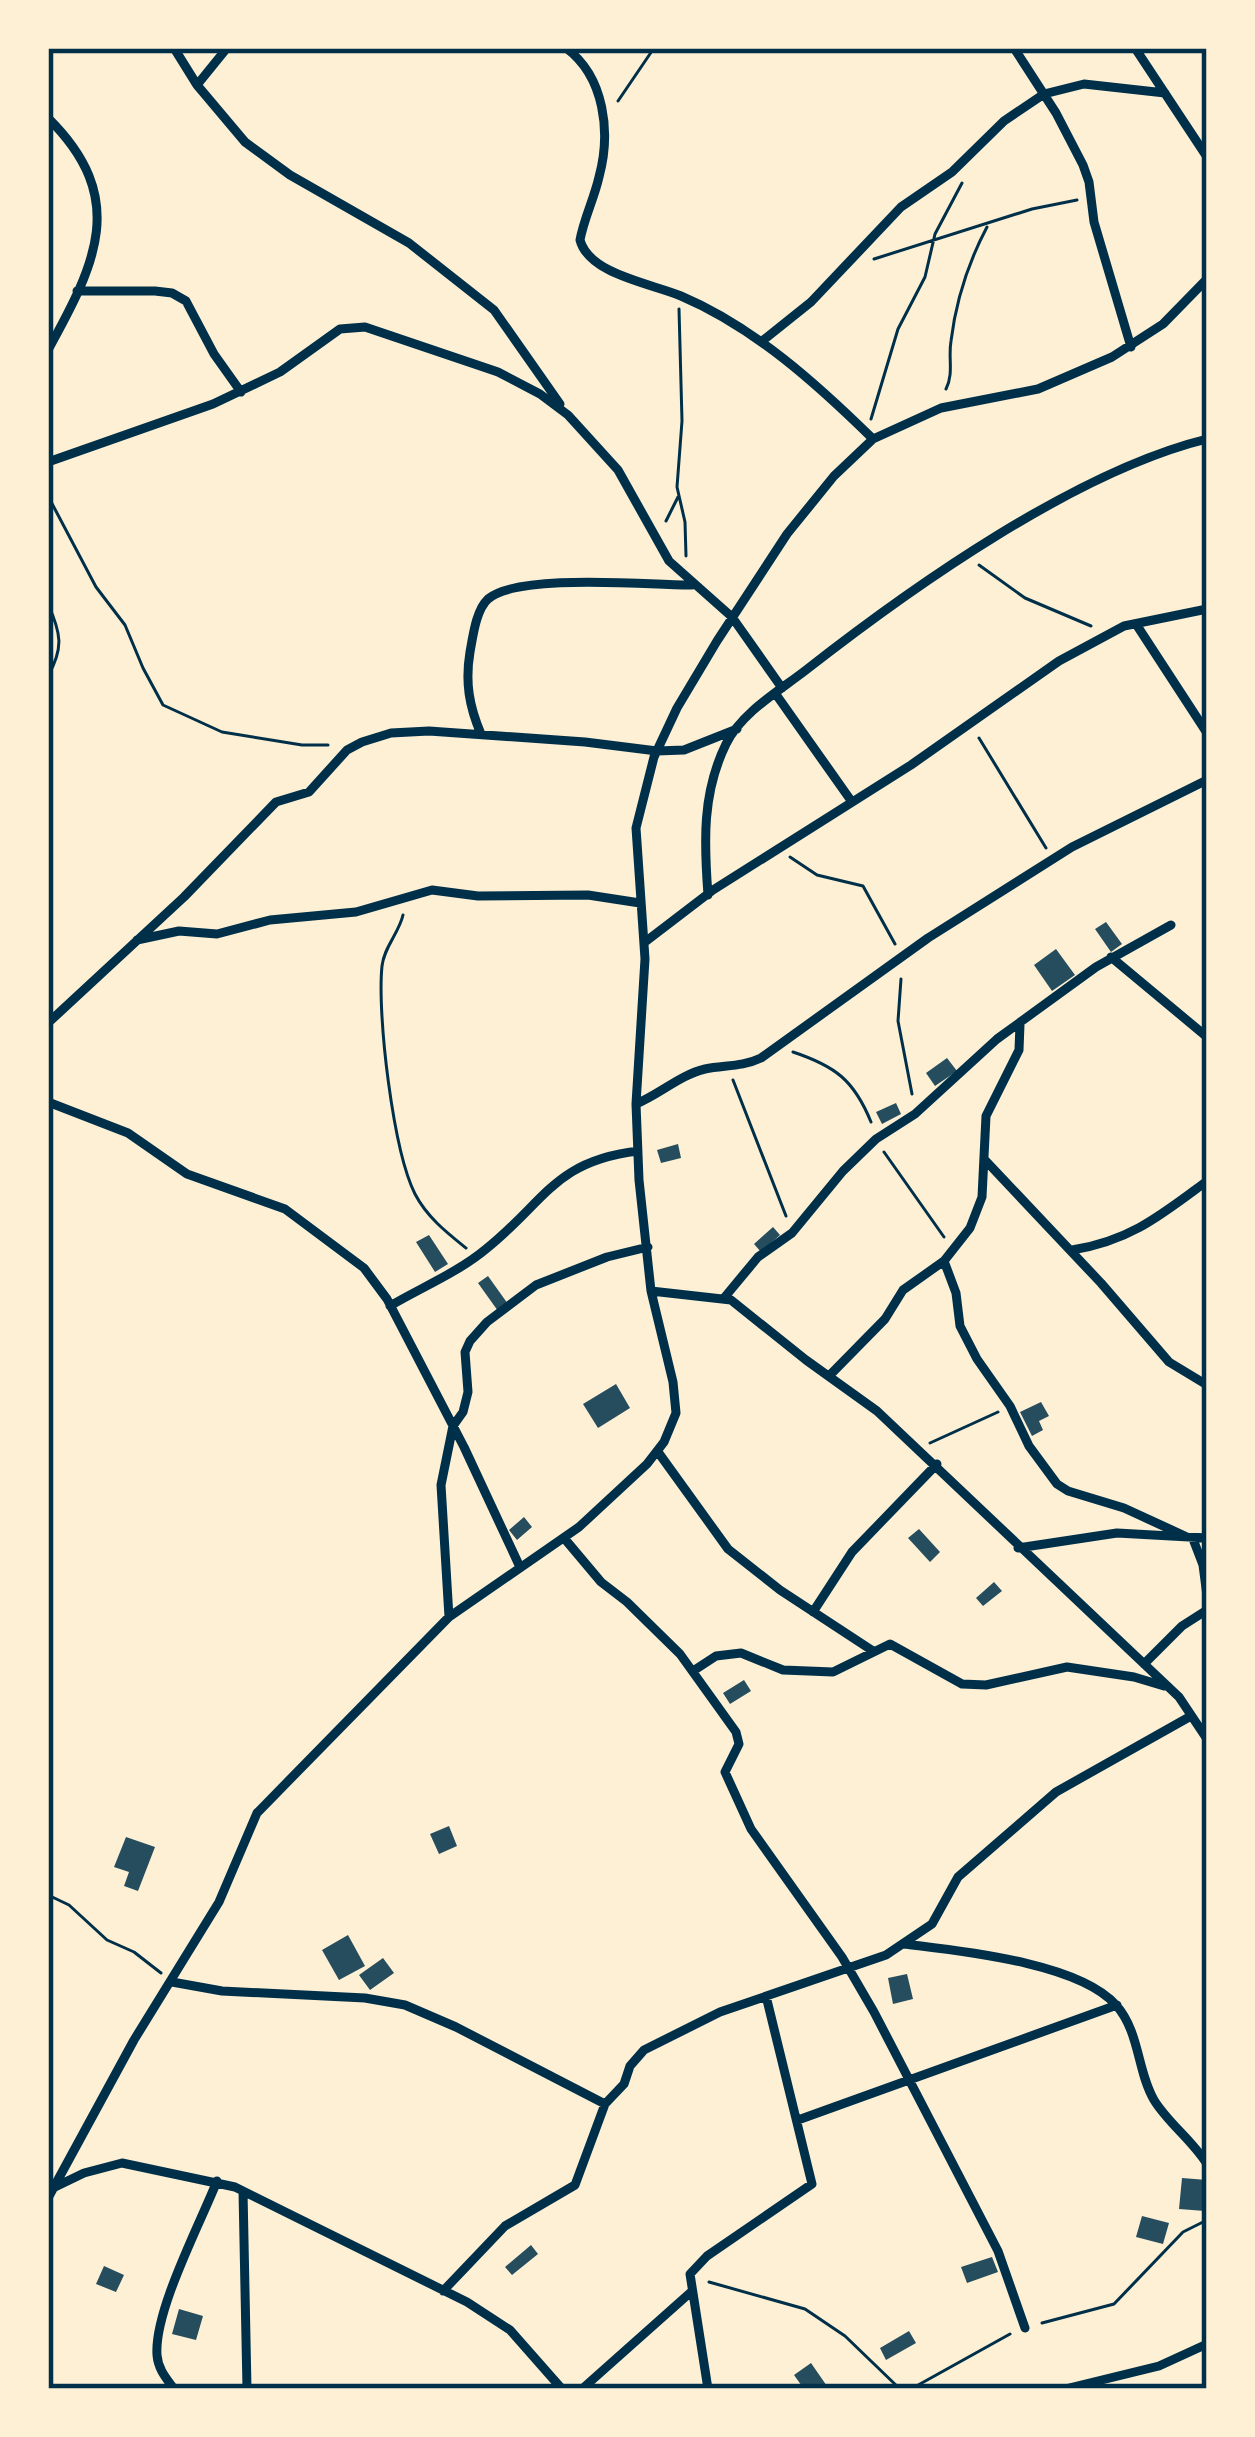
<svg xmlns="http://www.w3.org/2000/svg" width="1255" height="2437" viewBox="0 0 1255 2437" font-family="'Titillium Web',sans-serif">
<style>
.building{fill:#264d5e}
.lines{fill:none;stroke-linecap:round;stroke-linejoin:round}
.path{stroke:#003049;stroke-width:3}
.minor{stroke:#003049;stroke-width:9}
.neatline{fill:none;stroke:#003049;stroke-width:4.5}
</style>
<rect width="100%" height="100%" fill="#fdf0d5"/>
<path class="building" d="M 1106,922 L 1122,944 L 1111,952 L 1095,929 Z
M 1056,949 L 1075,975 L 1052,991 L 1034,965 Z
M 947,1058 L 957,1071 L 935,1086 L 926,1073 Z
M 896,1103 L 901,1114 L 882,1124 L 876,1112 Z
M 678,1144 L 681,1158 L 661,1163 L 657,1150 Z
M 773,1227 L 780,1235 L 761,1252 L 754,1244 Z
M 429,1235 L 448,1264 L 435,1272 L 416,1242 Z
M 488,1276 L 508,1304 L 498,1311 L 478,1283 Z
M 616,1384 L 630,1408 L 598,1428 L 583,1404 Z
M 1041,1402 L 1049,1416 L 1039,1421 L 1043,1430 L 1032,1436 L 1020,1412 Z
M 524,1517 L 532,1527 L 517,1540 L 509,1530 Z
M 919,1529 L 940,1552 L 930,1562 L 908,1538 Z
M 994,1582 L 1002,1591 L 983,1606 L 976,1598 Z
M 744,1680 L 751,1691 L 730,1704 L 723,1693 Z
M 449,1826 L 457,1846 L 439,1854 L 430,1834 Z
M 126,1837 L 155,1847 L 138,1891 L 124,1886 L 129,1872 L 114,1867 Z
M 348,1935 L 365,1966 L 339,1980 L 322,1950 Z
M 383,1958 L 394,1973 L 370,1990 L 359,1975 Z
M 907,1974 L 913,1999 L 893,2004 L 888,1978 Z
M 1182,2178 L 1207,2180 L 1205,2211 L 1179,2209 Z
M 1142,2216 L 1169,2223 L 1163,2244 L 1136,2237 Z
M 531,2245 L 538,2254 L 512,2275 L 505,2267 Z
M 992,2257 L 998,2272 L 967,2283 L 961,2267 Z
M 104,2266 L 124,2275 L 116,2292 L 96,2284 Z
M 179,2309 L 203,2316 L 196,2340 L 172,2334 Z
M 909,2331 L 916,2343 L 886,2360 L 880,2348 Z
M 811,2363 L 829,2389 L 804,2389 L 794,2375 Z"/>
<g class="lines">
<path class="path" d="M 618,101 L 654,48
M 874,259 L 1032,209 L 1077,200
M 679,309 L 682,421 L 677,487 L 685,522 L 686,556
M 946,389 C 954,373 948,358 951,341 C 956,300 968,263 987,227
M 871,419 L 898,329 L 925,277 L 935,234 L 962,183
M 48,496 L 96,587 L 125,625 L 143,668 L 163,705 L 222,732 L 302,745 L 328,745
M 666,521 L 678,497
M 979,565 L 1025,598 L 1091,626
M 48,604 C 61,633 64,648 48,676
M 979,738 L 1046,848
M 790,857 L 817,875 L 863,886 L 895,944
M 403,915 C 399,933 384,947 382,966 C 377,1015 393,1150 415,1194 C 427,1217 446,1232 466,1248
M 901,979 L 898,1021 L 912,1094
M 793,1052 C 835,1066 854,1080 871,1122
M 733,1080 L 786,1216
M 884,1152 L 944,1237
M 930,1443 L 998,1412
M 48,1895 L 69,1905 L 107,1940 L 134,1952 L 161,1973
M 709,2282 L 805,2309 L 845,2336 L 900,2389
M 1042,2323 L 1114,2304 L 1183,2232 L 1207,2220
M 911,2389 L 1010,2334"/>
<path class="minor" d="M 174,48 L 197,85 L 245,142 L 290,175 L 409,243 L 494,310 L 560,404
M 566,48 C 605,77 611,133 599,177 C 594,199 584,218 580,240 C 589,274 649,283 681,296 C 754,327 817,384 873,439
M 1014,48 L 1056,113 L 1083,165 L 1089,182 L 1094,222 L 1131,347
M 1135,48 L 1207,157
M 197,85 L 227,48
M 48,118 C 129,198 96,263 48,350
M 77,291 L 155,291 L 172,293 L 186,301 L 214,354 L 241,392
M 761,342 L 811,302 L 901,207 L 952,172 L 1004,121 L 1044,94 L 1084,84 L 1165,93
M 48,462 L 213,404 L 280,372 L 340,329 L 365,327 L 498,372 L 540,394 L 568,415 L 618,470 L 669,561 L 732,617 L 782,688
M 1136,624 L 1207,733
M 775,693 L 852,802
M 481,734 C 469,706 465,682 470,652 C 473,636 476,610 488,599 C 518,573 649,585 692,585
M 708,895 C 704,842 702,793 726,744 C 742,712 779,691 806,670 C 912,587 1076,471 1207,439
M 137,940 L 179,931 L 217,934 L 270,920 L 356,912 L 432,890 L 478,896 L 588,895 L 640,903
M 645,942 L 713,890 L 911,765 L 1059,661 L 1124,626 L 1207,609
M 1111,957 L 1207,1037
M 48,1023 L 184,897 L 276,802 L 309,792 L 347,750 L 362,742 L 391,733 L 429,731 L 585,742 L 657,751 L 684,750 L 737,729
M 48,1102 L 128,1133 L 187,1174 L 285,1209 L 364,1268 L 387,1299 L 464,1447 L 519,1565
M 636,1104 C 660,1094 680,1075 705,1069 C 725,1065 742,1067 761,1058 L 928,938 L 1072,847 L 1207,780
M 985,1160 L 1101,1283 L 1169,1362 L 1207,1385
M 1072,1250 C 1130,1241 1161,1215 1207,1181
M 944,1261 L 956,1293 L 960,1326 L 977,1359 L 1010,1406 L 1029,1446 L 1057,1484 L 1068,1491 L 1124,1508 L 1187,1537
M 651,1291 L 731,1300 L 806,1360 L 877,1411 L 1179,1697 L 1207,1739
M 724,1298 L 758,1257 L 792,1233 L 843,1171 L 876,1139 L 915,1114 L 997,1039 L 1096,967 L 1171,925
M 390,1306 C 422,1287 457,1273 486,1249 C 545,1202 554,1161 638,1151
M 829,1376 L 885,1319 L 903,1290 L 944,1261 L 970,1228 L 982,1197 L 986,1116 L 1019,1050 L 1020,1024
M 658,1452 L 728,1549 L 780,1590 L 873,1651
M 564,1538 L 601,1582 L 627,1602 L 680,1654 L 736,1732 L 739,1744 L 725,1772 L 751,1829 L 842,1957 L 874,2012 L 998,2251 L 1025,2328
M 1193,1539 L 1203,1565 L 1207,1596
M 1018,1548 L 1117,1533 L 1207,1538
M 813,1612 L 852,1552 L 937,1464
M 449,1617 L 441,1485 L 453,1426 L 463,1412 L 468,1392 L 465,1352 L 470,1341 L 487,1322 L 536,1285 L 607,1257 L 648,1247
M 1144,1664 L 1182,1626 L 1207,1610
M 693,1671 L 716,1656 L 741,1653 L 783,1670 L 833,1672 L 890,1644 L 962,1684 L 986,1685 L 1067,1667 L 1134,1677 L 1164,1686
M 904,1944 C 959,1951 1078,1962 1116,2005 C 1140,2032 1137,2071 1154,2100 C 1168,2123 1192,2140 1207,2164
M 172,1982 L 222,1991 L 365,1998 L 405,2005 L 456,2027 L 605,2104
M 798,2120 L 1117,2005
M 53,2188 L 84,2173 L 122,2163 L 235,2187 L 467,2302 L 510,2330 L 562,2389
M 243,2191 L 247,2389
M 48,2198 L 134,2040 L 219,1902 L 257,1813 L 449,1617 L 579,1527 L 647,1464 L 664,1442 L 676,1413 L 673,1382 L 651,1291 L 639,1180 L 636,1104 L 645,959 L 636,828 L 654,757 L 677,708 L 717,641 L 787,534 L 834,476 L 873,439 L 941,408 L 1038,389 L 1112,357 L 1163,324 L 1207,279
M 443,2291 L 505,2226 L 575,2185 L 605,2104 L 624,2084 L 630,2066 L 644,2050 L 720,2012 L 886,1955 L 932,1924 L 958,1877 L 1056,1792 L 1191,1716
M 174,2389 C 166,2378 158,2369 157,2355 C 154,2311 200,2224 217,2181
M 582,2389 L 691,2292
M 708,2389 L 690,2274 L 707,2256 L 812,2184 L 766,1996
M 1065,2389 L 1159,2366 L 1207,2344"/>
</g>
<rect width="1255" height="2437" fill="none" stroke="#fdf0d5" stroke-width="102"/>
<rect x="51" y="51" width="1153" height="2335" class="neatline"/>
</svg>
